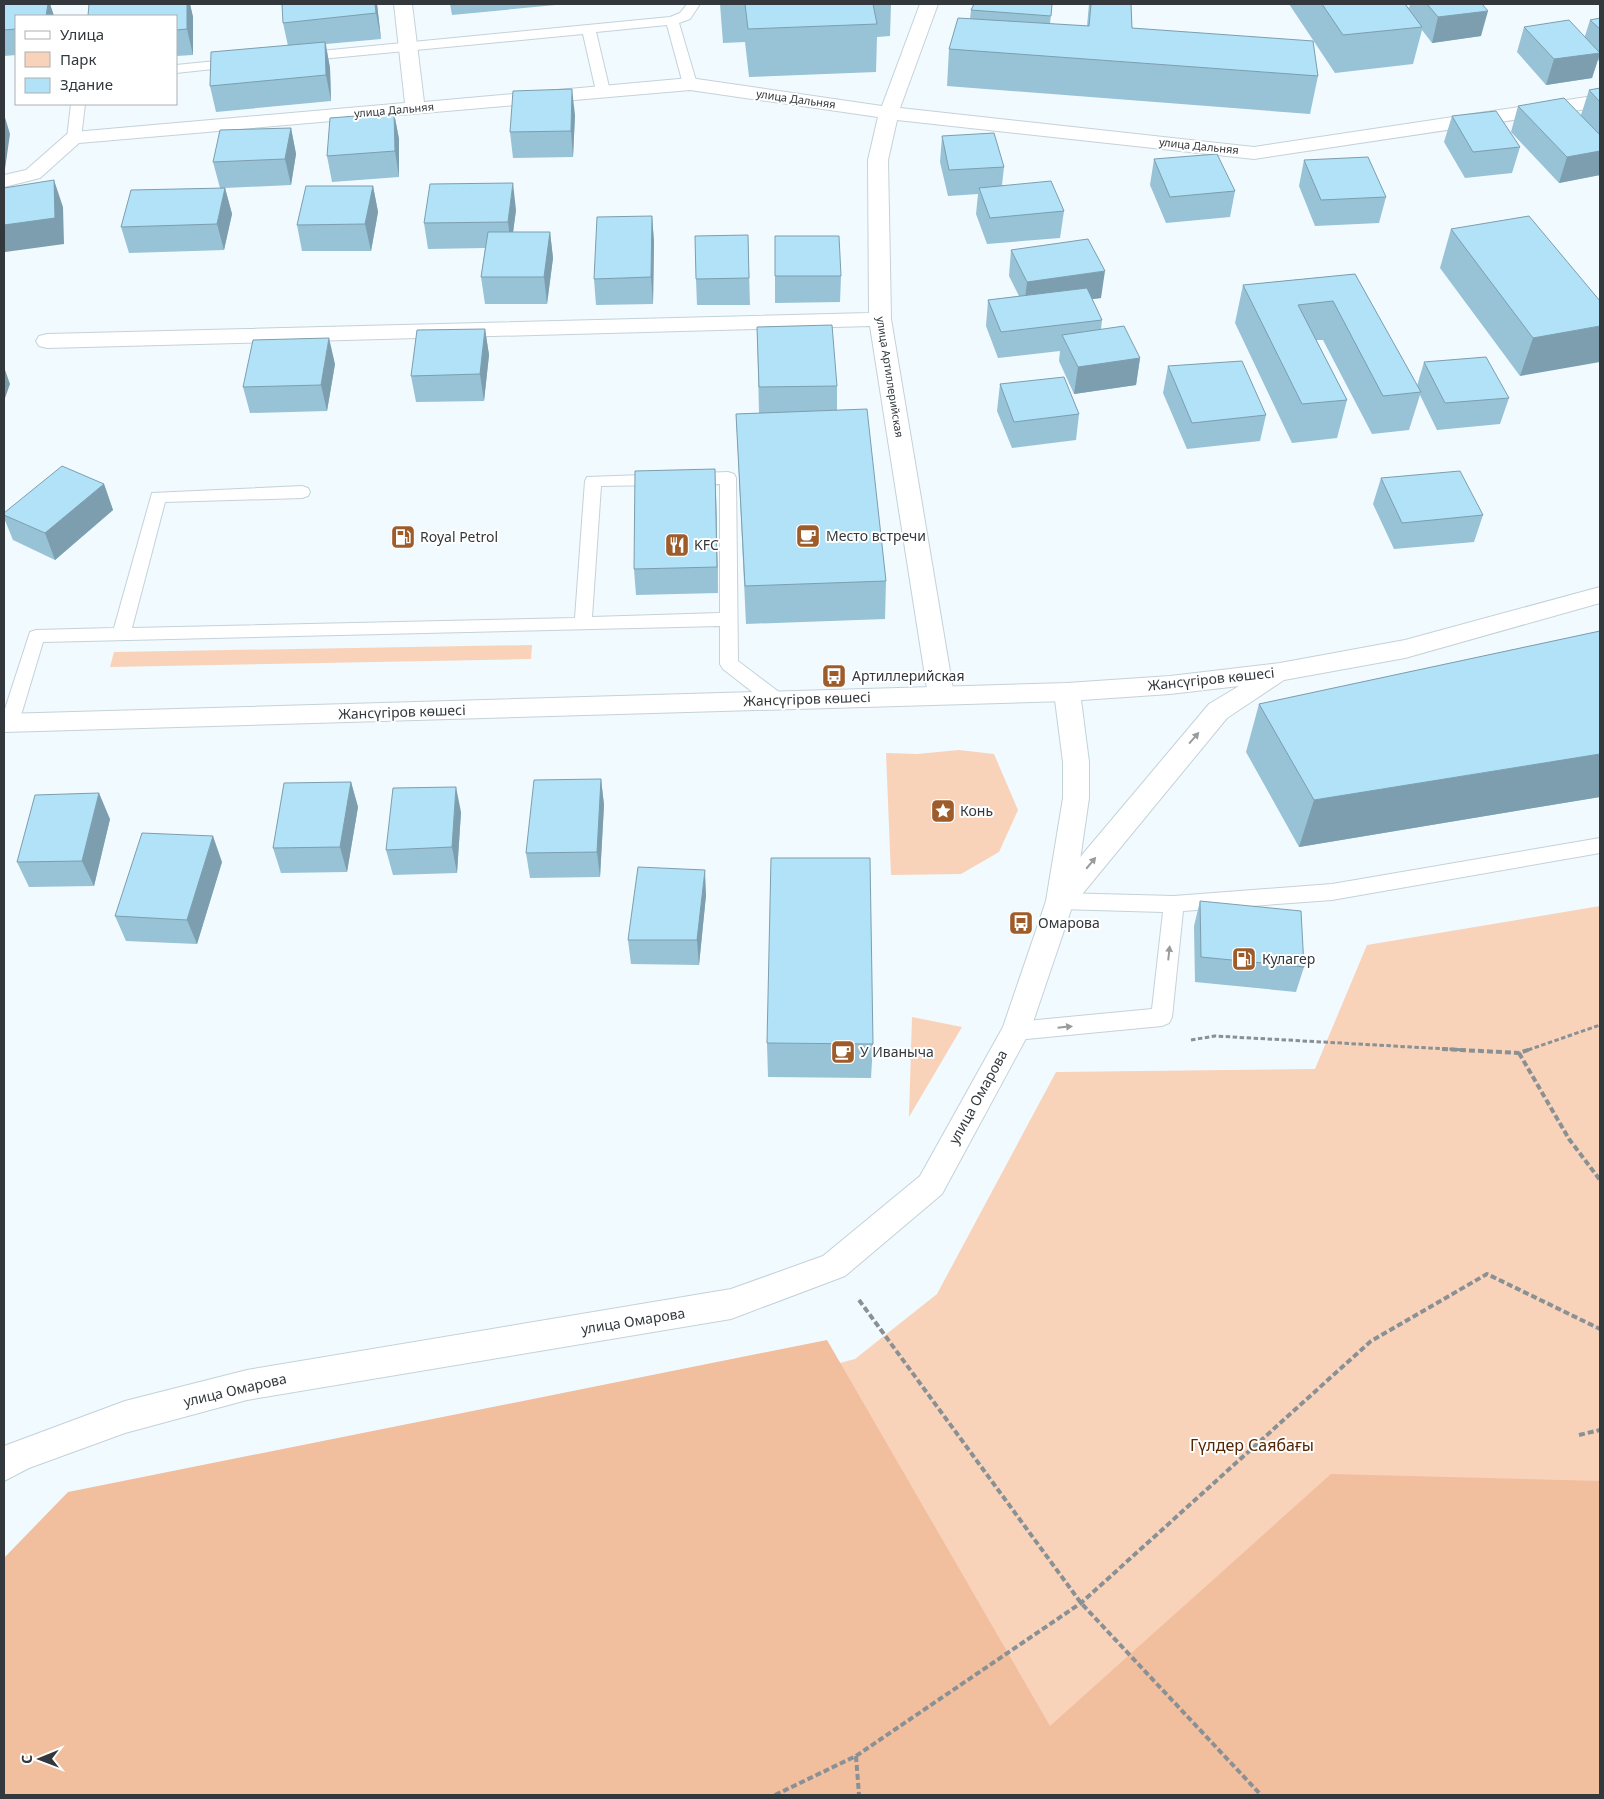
<svg xmlns="http://www.w3.org/2000/svg" width="1604" height="1799" viewBox="0 0 1604 1799" font-family="'Noto Sans',sans-serif">
<style>
.green{fill:#f9d2ba}
.forest{fill:#f1be9e}
.lines{fill:none;stroke-linecap:round;stroke-linejoin:round}
.service-casing{stroke:#c4d2d9;stroke-width:2}
.minor-casing{stroke:#c4d2d9;stroke-width:2}
.secondary-casing{stroke:#c4d2d9;stroke-width:2}
.primary-casing{stroke:#c4d2d9;stroke-width:2}
.path-far1{stroke:#8a9195;stroke-width:3;stroke-dasharray:4.5 2.5;stroke-linecap:butt}
.path{stroke:#8a9195;stroke-width:4;stroke-dasharray:6 3;stroke-linecap:butt}
.service{fill:#fff;fill-rule:evenodd}
.minor{fill:#fff;fill-rule:evenodd}
.secondary{fill:#fff;fill-rule:evenodd}
.primary{fill:#fff;fill-rule:evenodd}
.wall{fill:#98c2d5}
.shaded-wall{fill:#7c9eae}
.building{fill:#b1e2f8;stroke:#7c9eae}
.oneway{fill:#989c9d}
.labels{text-anchor:middle;stroke-width:4;stroke-linejoin:round;paint-order:stroke}
.far-street-label{font-size:11px;fill:#32383b;stroke:#fff}
.poi-label{font-size:14px;fill:#32383b;stroke:#fff;text-anchor:start}
.street-label{font-size:14px;fill:#32383b;stroke:#fff}
.near-park-label{font-size:16px;fill:#532500;stroke:#fff}
</style>
<rect width="100%" height="100%" fill="#f1faff"/>
<path class="green" d="M 532,645 L 531,659 L 110,667 L 114,652 Z
M 959,750 L 994,754 L 1018,810 L 999,852 L 961,874 L 891,875 L 886,753 L 917,754 Z
M 1600,906 L 1600,1795 L 4,1795 L 534,1443 L 855,1359 L 937,1294 L 1056,1072 L 1315,1069 L 1367,945 Z
M 912,1017 L 962,1027 L 909,1117 Z"/>
<path class="forest" d="M 827,1340 L 1050,1726 L 1331,1474 L 1600,1481 L 1600,1795 L 4,1795 L 4,1558 L 68,1492 Z"/>
<g class="lines">
<defs>
<path id="service" d="M 687,4 L 700,4 L 690,19 L 679,23 L 697,84 L 690,88 L 683,84 L 667,25 L 596,32 L 610,91 L 603,95 L 596,91 L 583,34 L 300,61 L 293,57 L 300,53 L 670,17 L 680,13 Z
M 236,59 L 243,63 L 241,66 L 176,73 L 176,65 Z
M 71,104 L 85,104 L 81,138 L 79,141 L 69,141 L 67,138 Z
M 728,472 L 734,474 L 736,478 L 738,661 L 783,695 L 785,700 L 783,705 L 776,707 L 769,705 L 723,669 L 720,664 L 720,626 L 43,642 L 19,722 L 17,727 L 10,729 L 4,727 L 4,712 L 30,632 L 36,630 L 114,628 L 152,493 L 302,486 L 308,488 L 310,492 L 308,496 L 302,498 L 165,502 L 132,628 L 575,618 L 585,481 L 587,477 ZM 720,484 L 720,613 L 592,617 L 601,486 Z
M 1600,838 L 1600,853 L 1332,900 L 1183,911 L 1172,1017 L 1169,1023 L 1162,1026 L 1016,1040 L 1009,1037 L 1005,1031 L 1009,1025 L 1016,1022 L 1152,1009 L 1163,912 L 1060,909 L 1053,907 L 1050,901 L 1053,895 L 1060,893 L 1174,896 L 1332,884 Z"/>
<path id="minor" d="M 394,4 L 412,4 L 424,102 L 690,78 L 882,106 L 920,4 L 938,4 L 900,108 L 1254,147 L 1600,95 L 1600,107 L 1254,159 L 897,120 L 888,160 L 891,319 L 954,695 L 950,701 L 941,704 L 932,701 L 928,695 L 870,326 L 47,348 L 39,346 L 36,341 L 39,336 L 47,334 L 869,313 L 868,160 L 878,117 L 690,90 L 79,143 L 40,178 L 4,187 L 4,175 L 26,170 L 67,134 L 74,132 L 405,103 Z"/>
<path id="secondary" d="M 1067,683 L 1076,686 L 1080,692 L 1089,762 L 1089,798 L 1074,901 L 1030,1031 L 942,1194 L 845,1276 L 731,1319 L 247,1400 L 125,1433 L 29,1468 L 4,1481 L 4,1446 L 125,1401 L 247,1370 L 731,1289 L 823,1256 L 920,1176 L 1003,1027 L 1046,901 L 1063,798 L 1063,762 L 1054,692 L 1058,686 Z"/>
<path id="primary" d="M 1600,587 L 1600,603 L 1405,658 L 1284,680 L 1227,718 L 1070,909 L 1060,912 L 1050,909 L 1046,901 L 1050,893 L 1209,704 L 1239,686 L 1170,694 L 1067,701 L 4,732 L 4,714 L 1067,683 L 1170,676 L 1280,663 L 1405,640 Z"/>
</defs>
<use href="#service" class="service-casing"/>
<use href="#minor" class="minor-casing"/>
<use href="#secondary" class="secondary-casing"/>
<use href="#primary" class="primary-casing"/>
<path class="path-far1" d="M 1191,1040 L 1215,1036 L 1465,1050
M 1528,1050 L 1600,1025"/>
<path class="path" d="M 1442,1049 L 1519,1053 L 1531,1049
M 1519,1053 L 1569,1139 L 1600,1180
M 859,1300 L 1081,1603 L 1261,1795
M 1579,1435 L 1600,1430
M 856,1756 L 859,1795
M 775,1795 L 856,1756 L 1081,1603 L 1371,1341 L 1487,1274 L 1600,1329"/>
<use href="#service" class="service"/>
<use href="#minor" class="minor"/>
<use href="#secondary" class="secondary"/>
<use href="#primary" class="primary"/>
</g>
<path class="wall" d="M 4,4 L 50,4 L 54,16 L 16,16 L 16,55 L 4,56 Z
M 89,4 L 190,4 L 193,17 L 193,55 L 176,56 L 176,16 Z
M 377,4 L 381,39 L 326,44 L 330,68 L 331,101 L 216,112 L 210,86 L 288,46 L 283,23 Z
M 450,4 L 566,4 L 452,15 Z
M 720,4 L 891,4 L 890,36 L 877,37 L 876,72 L 749,77 L 745,42 L 723,43 Z
M 1052,4 L 1050,24 L 1087,26 L 1089,4 L 1131,4 L 1132,28 L 1318,76 L 1310,114 L 947,86 L 949,49 L 970,19 L 971,10 Z
M 1289,4 L 1405,4 L 1409,8 L 1410,4 L 1482,4 L 1481,36 L 1432,43 L 1422,30 L 1413,64 L 1335,73 Z
M 1600,18 L 1600,62 L 1598,60 L 1592,78 L 1546,85 L 1517,52 L 1524,27 L 1585,36 L 1590,20 Z
M 1600,88 L 1600,175 L 1559,183 L 1511,132 L 1518,106 L 1581,115 L 1589,90 Z
M 394,113 L 399,139 L 399,177 L 332,182 L 327,156 Z
M 575,115 L 573,157 L 513,158 L 510,132 Z
M 1452,116 L 1520,147 L 1512,173 L 1465,178 L 1444,142 Z
M 291,128 L 296,154 L 291,185 L 225,188 L 232,214 L 224,250 L 129,253 L 121,227 L 220,188 L 213,162 Z
M 942,136 L 1004,167 L 1002,185 L 1064,211 L 1060,238 L 987,244 L 976,214 L 978,194 L 948,196 L 940,162 Z
M 1154,159 L 1235,191 L 1230,217 L 1166,223 L 1150,185 Z
M 1304,160 L 1386,197 L 1379,223 L 1315,226 L 1299,186 Z
M 373,186 L 378,212 L 371,251 L 302,251 L 297,225 Z
M 516,210 L 513,232 L 550,232 L 553,258 L 547,304 L 485,304 L 481,277 L 485,248 L 428,249 L 424,223 Z
M 652,216 L 654,242 L 653,304 L 596,305 L 594,279 Z
M 1451,229 L 1600,301 L 1520,376 L 1440,268 Z
M 748,235 L 750,305 L 697,305 L 696,279 Z
M 775,236 L 841,276 L 840,302 L 775,303 Z
M 1011,250 L 1101,298 L 1092,299 L 1102,320 L 1101,329 L 1140,358 L 1136,385 L 1074,394 L 1059,361 L 1060,351 L 998,358 L 986,326 L 988,300 L 1019,296 L 1009,276 Z
M 1355,274 L 1417,386 L 1424,362 L 1509,398 L 1500,424 L 1437,430 L 1420,395 L 1409,430 L 1372,434 L 1323,340 L 1316,340 L 1347,400 L 1337,438 L 1292,443 L 1235,323 L 1243,285 Z
M 757,327 L 837,386 L 837,410 L 886,581 L 885,619 L 746,624 L 736,414 L 759,413 Z
M 485,329 L 489,355 L 484,401 L 416,402 L 411,376 Z
M 335,364 L 327,411 L 250,413 L 243,387 Z
M 1168,366 L 1266,415 L 1260,441 L 1187,449 L 1163,393 Z
M 1000,384 L 1079,414 L 1076,440 L 1012,448 L 997,411 Z
M 1381,478 L 1483,515 L 1474,542 L 1394,549 L 1373,504 Z
M 104,484 L 113,510 L 55,560 L 13,540 L 4,518 L 4,513 Z
M 716,495 L 718,593 L 636,595 L 634,569 Z
M 1600,631 L 1600,797 L 1299,847 L 1246,752 L 1259,704 Z
M 601,779 L 604,805 L 600,877 L 530,878 L 526,853 Z
M 351,782 L 358,807 L 347,872 L 281,873 L 273,848 Z
M 461,812 L 457,873 L 393,875 L 386,850 Z
M 110,819 L 94,886 L 29,887 L 17,862 Z
M 222,862 L 197,944 L 126,941 L 115,916 Z
M 706,895 L 699,965 L 631,964 L 628,940 Z
M 1200,901 L 1304,967 L 1296,992 L 1195,982 L 1194,926 Z
M 767,1043 L 873,1044 L 871,1078 L 768,1077 Z"/>
<path class="shaded-wall" d="M 48,4 L 50,4 L 54,16 L 46,16 Z
M 187,4 L 190,4 L 193,17 L 193,55 L 187,29 Z
M 375,4 L 377,4 L 381,39 L 376,13 Z
M 1488,11 L 1481,36 L 1432,43 L 1438,17 Z
M 325,42 L 330,68 L 331,101 L 326,75 Z
M 1600,53 L 1592,78 L 1546,85 L 1554,59 Z
M 572,89 L 575,115 L 573,157 L 571,131 Z
M 394,113 L 399,139 L 399,177 L 395,151 Z
M 4,114 L 10,134 L 5,169 L 4,165 Z
M 291,128 L 296,154 L 291,185 L 285,159 Z
M 1600,151 L 1600,175 L 1559,183 L 1567,157 Z
M 54,180 L 63,207 L 64,244 L 5,252 L 4,249 L 4,225 Z
M 513,183 L 516,210 L 511,248 L 508,222 Z
M 373,186 L 378,212 L 371,251 L 365,224 Z
M 225,188 L 232,214 L 224,250 L 217,224 Z
M 652,216 L 654,242 L 653,304 L 651,277 Z
M 550,232 L 553,258 L 547,304 L 544,277 Z
M 1105,271 L 1101,298 L 1024,308 L 1027,282 Z
M 1600,326 L 1600,362 L 1520,376 L 1533,338 Z
M 485,329 L 489,355 L 484,401 L 480,374 Z
M 329,338 L 335,364 L 327,411 L 321,385 Z
M 1140,358 L 1136,385 L 1074,394 L 1078,367 Z
M 4,367 L 10,384 L 4,401 Z
M 715,469 L 716,495 L 718,593 L 717,567 Z
M 104,484 L 113,510 L 55,560 L 45,533 Z
M 1600,754 L 1600,797 L 1299,847 L 1314,800 Z
M 601,779 L 604,805 L 600,877 L 597,852 Z
M 351,782 L 358,807 L 347,872 L 340,847 Z
M 456,787 L 461,812 L 457,873 L 452,847 Z
M 99,793 L 110,819 L 94,886 L 82,861 Z
M 213,836 L 222,862 L 197,944 L 187,920 Z
M 705,870 L 706,895 L 699,965 L 697,940 Z"/>
<path class="building" d="M 4,4 L 48,4 L 46,16 L 16,16 L 16,29 L 4,30 Z
M 89,4 L 187,4 L 187,29 L 176,30 L 176,16 L 88,16 Z
M 282,4 L 375,4 L 376,13 L 283,23 Z
M 745,4 L 873,4 L 877,24 L 748,29 Z
M 974,4 L 1052,4 L 1051,16 L 971,10 Z
M 1091,4 L 1131,4 L 1132,28 L 1313,41 L 1318,76 L 949,49 L 958,18 L 1089,26 Z
M 1322,4 L 1405,4 L 1422,27 L 1343,35 Z
M 1427,4 L 1482,4 L 1488,11 L 1438,17 Z
M 1600,18 L 1600,29 L 1590,20 Z
M 1569,20 L 1600,53 L 1554,59 L 1524,27 Z
M 325,42 L 326,75 L 210,86 L 211,52 Z
M 1600,88 L 1600,102 L 1589,90 Z
M 572,89 L 571,131 L 510,132 L 513,91 Z
M 1564,98 L 1600,135 L 1600,151 L 1567,157 L 1518,106 Z
M 1496,111 L 1520,147 L 1473,152 L 1452,116 Z
M 394,113 L 395,151 L 327,156 L 330,118 Z
M 291,128 L 285,159 L 213,162 L 220,130 Z
M 994,133 L 1004,167 L 949,170 L 942,136 Z
M 1217,154 L 1235,191 L 1170,197 L 1154,159 Z
M 1368,157 L 1386,197 L 1321,200 L 1304,160 Z
M 54,180 L 55,218 L 4,225 L 4,188 Z
M 1051,181 L 1064,211 L 990,218 L 979,188 Z
M 513,183 L 508,222 L 424,223 L 430,184 Z
M 306,186 L 373,186 L 365,224 L 297,225 Z
M 225,188 L 217,224 L 121,227 L 131,190 Z
M 652,216 L 651,277 L 594,279 L 597,217 Z
M 1529,216 L 1600,301 L 1600,326 L 1533,338 L 1451,229 Z
M 488,232 L 550,232 L 544,277 L 481,277 Z
M 748,235 L 749,278 L 696,279 L 695,236 Z
M 775,236 L 839,236 L 841,276 L 775,276 Z
M 1088,239 L 1105,271 L 1027,282 L 1011,250 Z
M 1355,274 L 1421,392 L 1383,396 L 1333,301 L 1298,305 L 1347,400 L 1302,404 L 1243,285 Z
M 1087,288 L 1102,320 L 1001,332 L 988,300 Z
M 832,325 L 837,386 L 759,387 L 757,327 Z
M 1124,326 L 1140,358 L 1078,367 L 1062,335 Z
M 485,329 L 480,374 L 411,376 L 417,330 Z
M 329,338 L 321,385 L 243,387 L 253,340 Z
M 1486,357 L 1509,398 L 1445,403 L 1424,362 Z
M 1242,361 L 1266,415 L 1192,423 L 1168,366 Z
M 1064,377 L 1079,414 L 1014,422 L 1000,384 Z
M 867,409 L 886,581 L 745,586 L 736,414 Z
M 62,466 L 104,484 L 45,533 L 4,515 L 4,513 Z
M 715,469 L 717,567 L 634,569 L 635,471 Z
M 1460,471 L 1483,515 L 1402,523 L 1381,478 Z
M 1600,631 L 1600,754 L 1314,800 L 1259,704 Z
M 601,779 L 597,852 L 526,853 L 534,780 Z
M 351,782 L 340,847 L 273,848 L 284,783 Z
M 456,787 L 452,847 L 386,850 L 393,788 Z
M 99,793 L 82,861 L 17,862 L 35,795 Z
M 142,833 L 213,836 L 187,920 L 115,916 Z
M 771,858 L 870,858 L 873,1044 L 767,1043 Z
M 638,867 L 705,870 L 697,940 L 628,940 Z
M 1200,901 L 1301,911 L 1304,967 L 1201,957 Z"/>
<defs><path id="oneway-solid" d="M-6-.8H1V-3.2L6.5 0L1 3.2V.8H-6Z" transform="scale(1.25)"/></defs>
<g class="oneway">
<use href="#oneway-solid" transform="translate(1194 738) rotate(-49)"/>
<use href="#oneway-solid" transform="translate(1091 863) rotate(-50)"/>
<use href="#oneway-solid" transform="translate(1169 953) rotate(-84)"/>
<use href="#oneway-solid" transform="translate(1065 1027) rotate(-6)"/>
</g>
<defs>
<symbol id="cafe-square" viewBox="-11 -11 22 22"><rect x="-9" y="-9" width="18" height="18" rx="4" fill="#9f5c2b" stroke="#fff"/><path d="M-5.5-4.5H6V0H3Q3 3.5 0 3.5H-2.5Q-5.5 3.5-5.5 0ZM3-3.2v2h1.7v-2ZM-6 4.5H4V6H-6Z" fill="#fff"/></symbol>
<symbol id="fuel-square" viewBox="-11 -11 22 22"><rect x="-9" y="-9" width="18" height="18" rx="4" fill="#9f5c2b" stroke="#fff"/><path d="M-5.5-6h7V0h2V4h1.3V-2.5L3-4.5l.8-.8L6-3V5H2.5V1h-1V6h-7ZM-4.2-4.7v3.2H.2V-4.7Z" fill="#fff"/></symbol>
<symbol id="restaurant-square" viewBox="-11 -11 22 22"><rect x="-9" y="-9" width="18" height="18" rx="4" fill="#9f5c2b" stroke="#fff"/><path d="M-5-6h1v4h1v-4h1v4h1v-4h1v5L-1.5 .5V6h-2V.5L-5-1ZM5-6V6H3V1.5H1.5Q1.5-4 5-6Z" fill="#fff"/></symbol>
<symbol id="bus-square" viewBox="-11 -11 22 22"><rect x="-9" y="-9" width="18" height="18" rx="4" fill="#9f5c2b" stroke="#fff"/><path d="M-5-6H5V4H4V6H2V4H-2V6H-4V4H-5ZM-3.5-4V0h7V-4ZM-3.5 1.2v1.5H-2V1.2ZM2 1.2v1.5H3.5V1.2Z" fill="#fff"/></symbol>
<symbol id="sight-square" viewBox="-11 -11 22 22"><rect x="-9" y="-9" width="18" height="18" rx="4" fill="#9f5c2b" stroke="#fff"/><path d="M0-6L1.8-2.2L6-1.7L2.9 1.2L3.7 5.4L0 3.3L-3.7 5.4L-2.9 1.2L-6-1.7L-1.8-2.2Z" fill="#fff"/></symbol>
</defs>
<g fill-rule="evenodd">
<use href="#cafe-square" x="794" y="522" width="28" height="28"/>
<use href="#fuel-square" x="389" y="523" width="28" height="28"/>
<use href="#restaurant-square" x="663" y="531" width="28" height="28"/>
<use href="#bus-square" x="820" y="662" width="28" height="28"/>
<use href="#sight-square" x="929" y="797" width="28" height="28"/>
<use href="#bus-square" x="1007" y="909" width="28" height="28"/>
<use href="#fuel-square" x="1230" y="945" width="28" height="28"/>
<use href="#cafe-square" x="829" y="1038" width="28" height="28"/>
</g>
<g class="labels">
<g class="far-street-label">
<text transform="translate(796 99) rotate(8)" y="4">улица Дальняя</text>
<text transform="translate(394 110) rotate(-5)" y="4">улица Дальняя</text>
<text transform="translate(1199 146) rotate(6)" y="4">улица Дальняя</text>
<text transform="translate(890 377) rotate(81)" y="4">улица Артиллерийская</text>
</g>
<g class="poi-label">
<text x="826" y="541">Место встречи</text>
<text x="420" y="542">Royal Petrol</text>
<text x="694" y="550">KFC</text>
<text x="852" y="681">Артиллерийская</text>
<text x="960" y="816">Конь</text>
<text x="1038" y="928">Омарова</text>
<text x="1262" y="964">Кулагер</text>
<text x="860" y="1057">У Иваныча</text>
</g>
<g class="street-label">
<text transform="translate(1211 679) rotate(-6)" y="5">Жансүгіров көшесі</text>
<text transform="translate(807 699) rotate(-2)" y="5">Жансүгіров көшесі</text>
<text transform="translate(402 712) rotate(-2)" y="5">Жансүгіров көшесі</text>
<text transform="translate(978 1097) rotate(-61)" y="5">улица Омарова</text>
<text transform="translate(633 1321) rotate(-9)" y="5">улица Омарова</text>
<text transform="translate(235 1390) rotate(-13)" y="5">улица Омарова</text>
</g>
<g class="near-park-label">
<text x="1252" y="1451">Гүлдер Саябағы</text>
</g>
</g>
<rect width="1604" height="1799" fill="none" stroke="#32383b" stroke-width="10"/>
<rect x="15" y="15" width="162" height="90" fill="#ffffff" stroke="#adafb1"/>
<rect x="25" y="31" width="25" height="8" fill="#ffffff" stroke="#adafb1"/>
<text x="60" y="40" font-size="15" fill="#32383b">Улица</text>
<rect x="25" y="52" width="25" height="15" fill="#f9d2ba" stroke="#adafb1"/>
<text x="60" y="65" font-size="15" fill="#32383b">Парк</text>
<rect x="25" y="78" width="25" height="15" fill="#b1e2f8" stroke="#adafb1"/>
<text x="60" y="90" font-size="15" fill="#32383b">Здание</text>
<g transform="translate(40 1759) rotate(269)" stroke="#ffffff" stroke-width="4" paint-order="stroke">
<path d="M0-4L9 19L0 12L-9 19Z" fill="#32383b"/>
<text y="-8" font-size="14" font-weight="bold" text-anchor="middle" fill="#32383b">С</text>
</g>
</svg>
